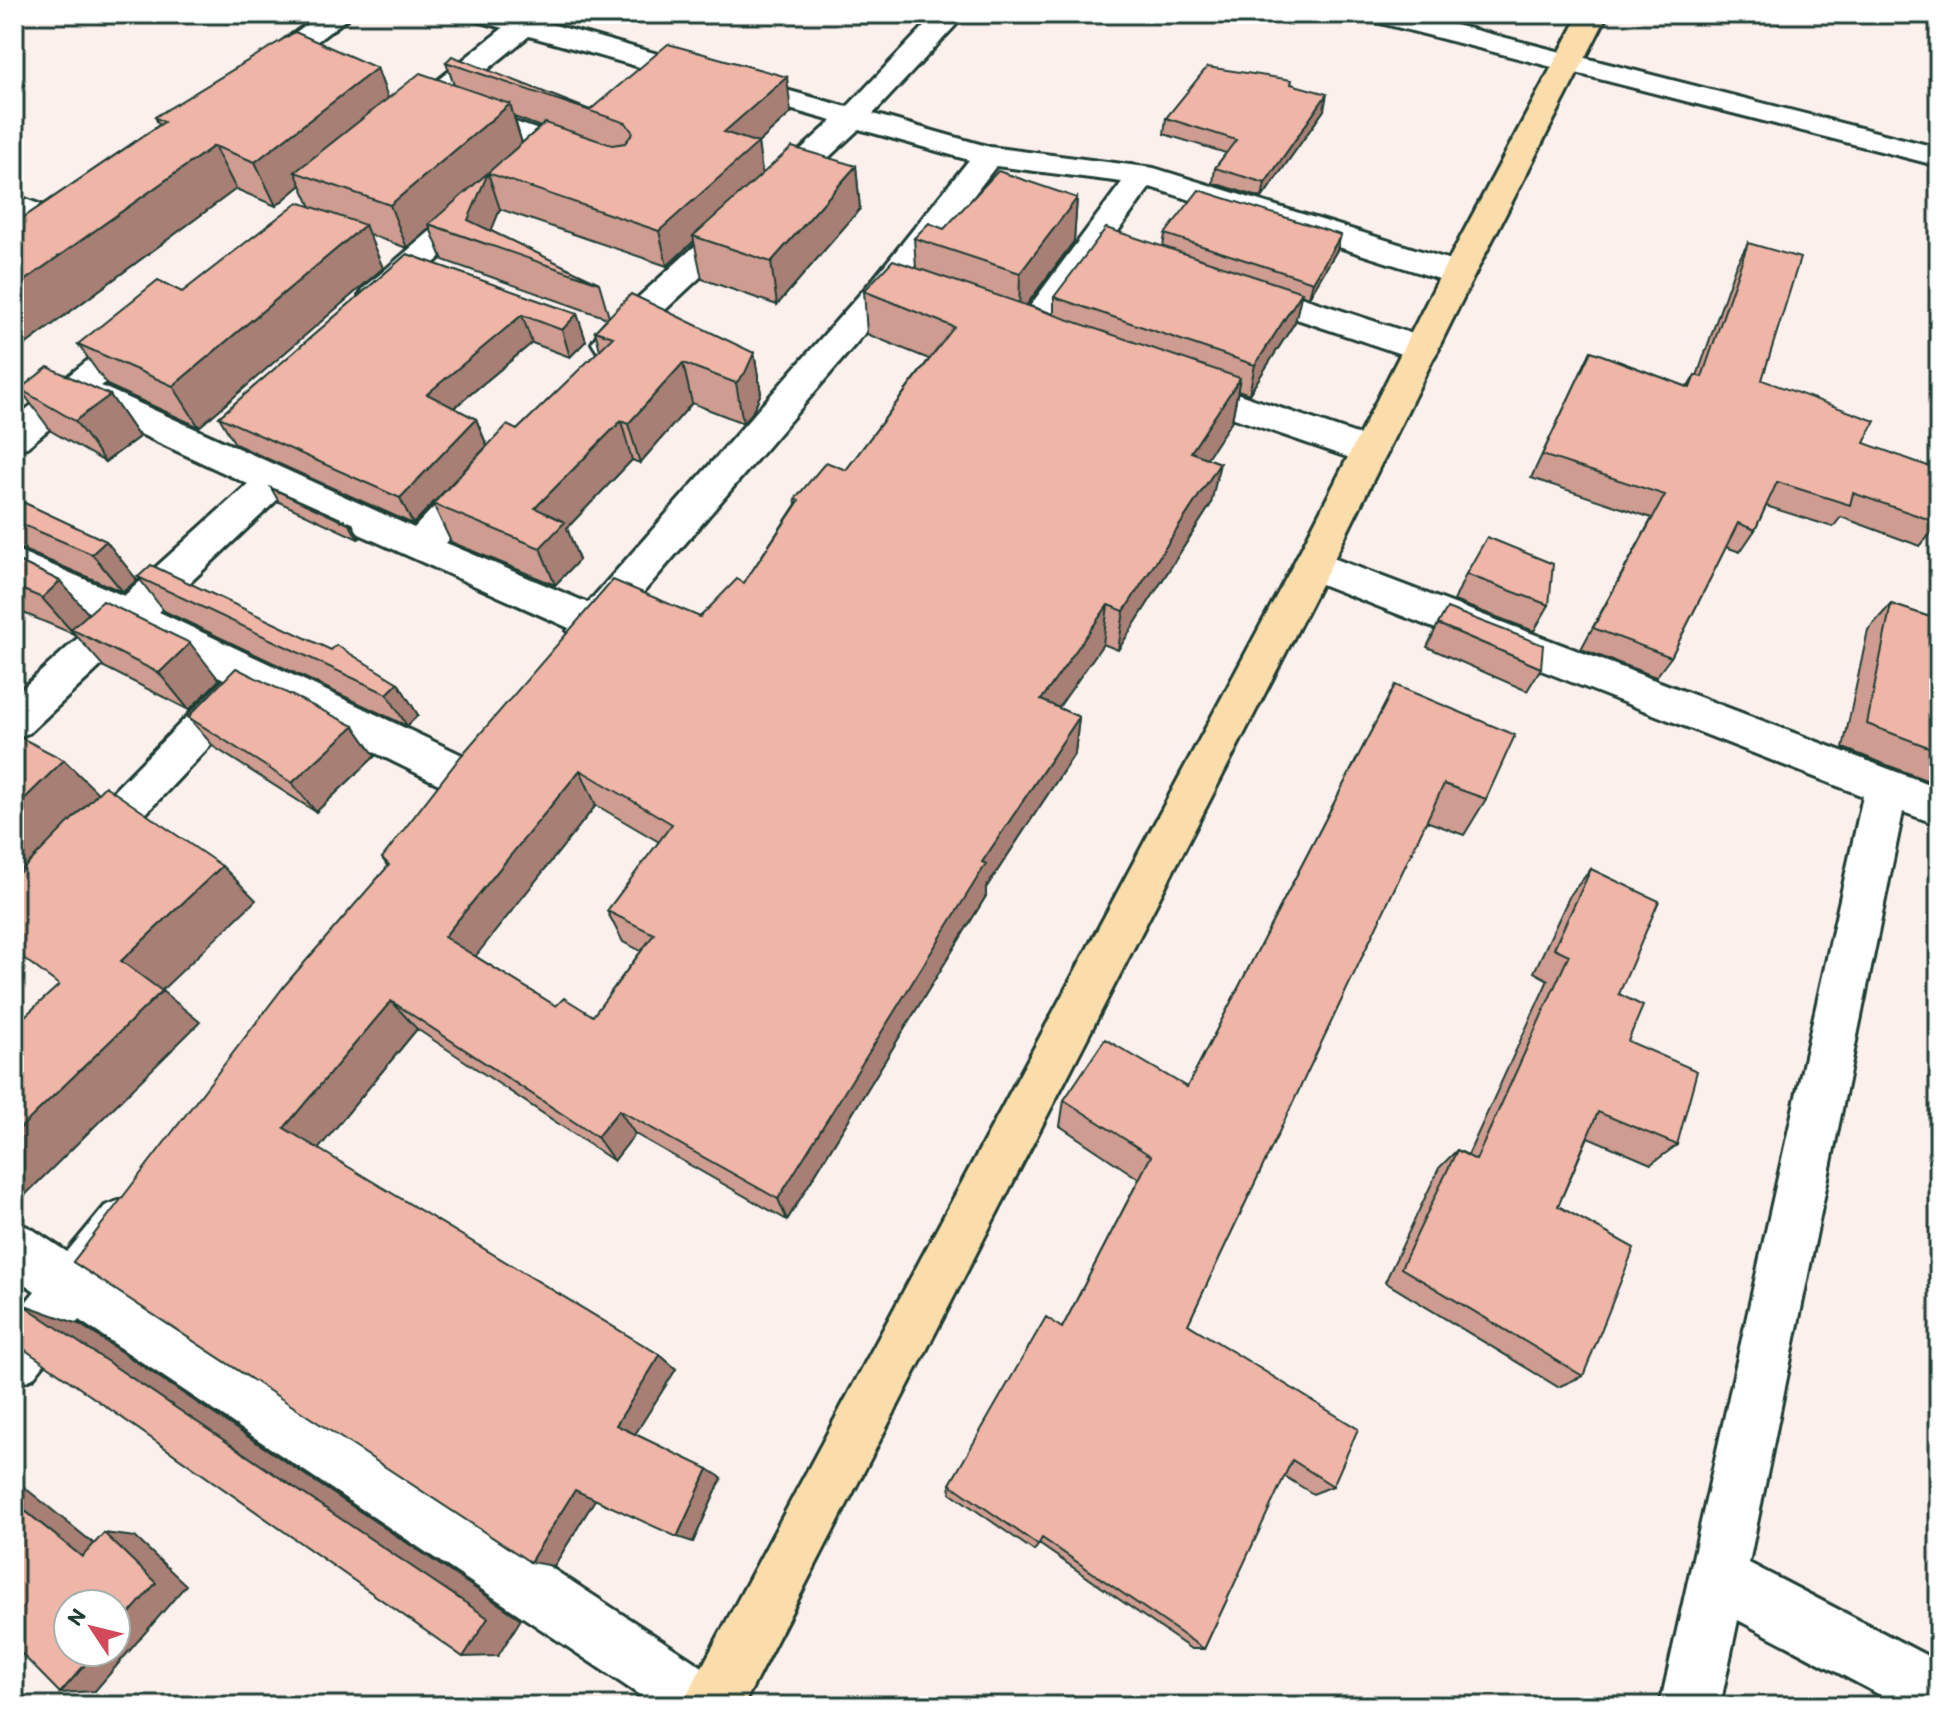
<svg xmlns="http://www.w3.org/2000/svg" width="1953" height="1720" viewBox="0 0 1953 1720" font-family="Itim,sans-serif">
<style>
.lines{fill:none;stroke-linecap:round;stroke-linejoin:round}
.street-casing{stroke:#1f3d34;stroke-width:6}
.primary-casing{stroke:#1f3d34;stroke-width:6}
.street{fill:#fff;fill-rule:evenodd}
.primary{fill:#faddab;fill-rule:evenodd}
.wall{fill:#ce9c90;stroke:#1f3d34;stroke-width:2;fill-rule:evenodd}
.shaded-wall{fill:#a77f75;stroke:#1f3d34;stroke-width:2}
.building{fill:#efb5a7;stroke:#1f3d34;stroke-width:2;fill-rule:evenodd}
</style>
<rect width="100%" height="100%" fill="#fcf0ed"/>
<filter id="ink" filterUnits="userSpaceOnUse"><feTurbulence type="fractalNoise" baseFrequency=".0125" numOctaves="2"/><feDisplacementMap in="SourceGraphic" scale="16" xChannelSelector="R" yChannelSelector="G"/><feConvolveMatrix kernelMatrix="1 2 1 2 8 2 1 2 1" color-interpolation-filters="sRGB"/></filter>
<g filter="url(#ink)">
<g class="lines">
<defs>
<path id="street" d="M 321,14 L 353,14 L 270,77 L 260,80 L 250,77 L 245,71 L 250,65 Z
M 470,14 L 515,14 L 847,107 L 936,14 L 966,14 L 873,114 L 990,147 L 1154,168 L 1470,266 L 1475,274 L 1470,282 L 1458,285 L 1150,187 L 1039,341 L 1027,344 L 1015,341 L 1010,333 L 1122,182 L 996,166 L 899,293 L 601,642 L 587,647 L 573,642 L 567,631 L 569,628 L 279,498 L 159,612 L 479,763 L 485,776 L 479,789 L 464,794 L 449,789 L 258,695 L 30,936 L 14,942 L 14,892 L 224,679 L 134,635 L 29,733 L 14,738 L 14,696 L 99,619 L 14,580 L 14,549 L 124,596 L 248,484 L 78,405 L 27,447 L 14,451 L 14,419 L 131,326 L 143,323 L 155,326 L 160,334 L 155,342 L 101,386 L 414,528 L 470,469 L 483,465 L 496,469 L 501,478 L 496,487 L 446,543 L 588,603 L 875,277 L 969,160 L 859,129 L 621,351 L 609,355 L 597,351 L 592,343 L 597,335 L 832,121 L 529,36 L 415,128 L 404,131 L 393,128 L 389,122 L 393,116 L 503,28 L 474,20 Z
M 1365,14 L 1412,14 L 1939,148 L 1939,166 L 1369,20 Z
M 462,104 L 597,150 L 601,157 L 597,164 L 586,166 L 451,119 L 447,113 L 451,107 Z
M 481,194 L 492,197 L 497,204 L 492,211 L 388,304 L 376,307 L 364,304 L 359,296 L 364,288 L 470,197 Z
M 14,195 L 64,213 L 69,220 L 64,227 L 53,230 L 14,216 Z
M 1243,278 L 1434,341 L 1439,349 L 1434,357 L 1422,361 L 1231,297 L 1226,289 L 1231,281 Z
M 1180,374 L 1383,443 L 1388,452 L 1383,461 L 1370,465 L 1168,395 L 1162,386 L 1168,377 Z
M 1312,550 L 1939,788 L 1939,825 L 1903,812 L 1749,1563 L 1939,1662 L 1939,1706 L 1901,1706 L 1738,1620 L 1720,1706 L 1660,1706 L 1863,796 L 1298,575 L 1293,565 L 1298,555 Z
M 123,1199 L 141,1206 L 148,1224 L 141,1242 L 111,1280 L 730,1685 L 739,1706 L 656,1706 L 79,1320 L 33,1378 L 14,1386 L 14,1317 L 35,1291 L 14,1277 L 14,1221 L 32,1229 L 67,1252 L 105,1206 Z"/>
<path id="primary" d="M 1580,14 L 1608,14 L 1475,274 L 1331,565 L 743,1706 L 681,1706 L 1293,565 L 1441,274 Z"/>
</defs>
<use href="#street" class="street-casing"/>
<use href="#primary" class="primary-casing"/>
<use href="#street" class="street"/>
<use href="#primary" class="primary"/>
</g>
<path class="wall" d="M 446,62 L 590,110 L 791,113 L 758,143 L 762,174 L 856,166 L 860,209 L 777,305 L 702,279 L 694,241 L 667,266 L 500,209 L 491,231 L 599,283 L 609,317 L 754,353 L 761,393 L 752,413 L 743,423 L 692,403 L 640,463 L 632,460 L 567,528 L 579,560 L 555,585 L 451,542 L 433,504 L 442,494 L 413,524 L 235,444 L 219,417 L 407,254 L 577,314 L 586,341 L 570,357 L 532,343 L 454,408 L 476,419 L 487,446 L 517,430 L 600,350 L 595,331 L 607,318 L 443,260 L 430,228 L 407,248 L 368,234 L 383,268 L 199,427 L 107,385 L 78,344 L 182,292 L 311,207 L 301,185 L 276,206 L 236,189 L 14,353 L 14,224 L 159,125 L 155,117 L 377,68 L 388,98 L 454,85 ZM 514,117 L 541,127 L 522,143 Z
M 1292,84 L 1324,110 L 1262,198 L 1213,183 L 1215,168 L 1226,153 L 1164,134 L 1166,118 Z
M 1077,198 L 1074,241 L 1027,305 L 1054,314 L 1054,297 L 1163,247 L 1165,234 L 1337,250 L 1309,297 L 1301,294 L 1295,322 L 1249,394 L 1238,390 L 1232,420 L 1206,458 L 1211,504 L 1118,650 L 1103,644 L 1058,708 L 1079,717 L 1075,753 L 986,888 L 986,896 L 787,1220 L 635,1134 L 614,1161 L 417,1029 L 318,1149 L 660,1355 L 676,1369 L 635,1434 L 722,1478 L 693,1542 L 595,1499 L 554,1566 L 73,1262 L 388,867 L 382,858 L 744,583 L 796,504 L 795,499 L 846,470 L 929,359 L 867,334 L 864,291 L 916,268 L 914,238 L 944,229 ZM 596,805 L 659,842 L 607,911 L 623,942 L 641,951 L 593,1016 L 556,1006 L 475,956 Z
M 1748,243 L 1762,380 L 1864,443 L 1939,524 L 1920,546 L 1841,517 L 1833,527 L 1766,506 L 1755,530 L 1740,552 L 1726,547 L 1671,657 L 1656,677 L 1581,649 L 1652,518 L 1531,478 L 1591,351 L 1688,387 L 1695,375 L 1697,376 L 1735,267 Z
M 20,389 L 110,395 L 139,437 L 105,462 L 51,431 Z
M 271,488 L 352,524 L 360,538 L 358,539 L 279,502 Z
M 14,498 L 106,541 L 137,580 L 123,592 L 14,546 Z
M 14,559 L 60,581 L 88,614 L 219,680 L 189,710 L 104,667 L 76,635 L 14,609 Z
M 1466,574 L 1549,605 L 1534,631 L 1454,601 Z
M 138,577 L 398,683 L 418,715 L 407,726 L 164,611 Z
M 1891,604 L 1939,620 L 1939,785 L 1843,748 L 1868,630 Z
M 1438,624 L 1541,668 L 1527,691 L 1427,647 Z
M 1395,685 L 1486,799 L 1464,835 L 1426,821 L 1188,1324 L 1333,1486 L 1313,1494 L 1284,1476 L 1204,1649 L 1191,1649 L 1039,1544 L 1034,1551 L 951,1493 L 950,1484 L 1062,1328 L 1139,1179 L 1060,1126 L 1064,1100 L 1187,1087 Z
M 188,717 L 354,726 L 375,756 L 316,812 L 214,747 Z
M 1591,869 L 1619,994 L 1628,1041 L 1677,1145 L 1651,1164 L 1588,1137 L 1558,1206 L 1583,1376 L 1558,1387 L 1385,1282 L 1439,1168 L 1457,1150 L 1468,1155 L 1548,980 L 1534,972 L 1570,895 Z"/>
<path class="shaded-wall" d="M 377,68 L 393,112 L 295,172 L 301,185 L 276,206 L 255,162 Z
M 787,77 L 791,113 L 758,143 L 763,179 L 693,236 L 694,241 L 667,266 L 659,231 L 724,132 Z
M 1327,94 L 1324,110 L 1262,198 L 1265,183 Z
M 510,104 L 523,147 L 488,173 L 500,209 L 486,244 L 429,224 L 430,228 L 407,248 L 390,205 Z
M 214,146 L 236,189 L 14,353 L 14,288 Z
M 856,166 L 860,209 L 777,305 L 771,262 Z
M 1077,198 L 1074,241 L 1019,315 L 1020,273 Z
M 365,225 L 383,268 L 199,427 L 173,386 Z
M 1341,235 L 1337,250 L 1309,297 L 1313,282 Z
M 1302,292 L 1295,322 L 1249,394 L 1255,365 Z
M 577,314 L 586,341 L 570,357 L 562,330 Z
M 522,315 L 532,343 L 438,421 L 427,394 Z
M 754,353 L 761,393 L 752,413 L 743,423 L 736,383 Z
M 683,363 L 692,403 L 640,463 L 628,424 Z
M 1240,378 L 1232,420 L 1183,494 L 1191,452 Z
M 110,395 L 139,437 L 105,462 L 75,421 Z
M 476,419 L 487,446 L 413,524 L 400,498 Z
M 621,421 L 632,460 L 567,528 L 579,560 L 555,585 L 540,548 L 535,508 Z
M 1220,463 L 1211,504 L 1118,650 L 1124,611 Z
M 352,524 L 360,538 L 358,539 L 350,525 Z
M 106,541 L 137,580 L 123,592 L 92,554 Z
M 60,581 L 94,620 L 71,629 L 76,636 L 42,598 Z
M 1108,605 L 1103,644 L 1038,737 L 1041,700 Z
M 190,643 L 219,680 L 189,710 L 159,673 Z
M 398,683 L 418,715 L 407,726 L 387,694 Z
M 1079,717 L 1075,753 L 986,888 L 986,896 L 787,1220 L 778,1199 L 982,862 Z
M 354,726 L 375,756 L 316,812 L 292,783 Z
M 64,760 L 103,798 L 14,888 L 14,809 Z
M 580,770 L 596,805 L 467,967 L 444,937 Z
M 222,866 L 256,900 L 160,992 L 121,961 Z
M 162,991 L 200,1022 L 14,1206 L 14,1134 Z
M 391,1001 L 417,1029 L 316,1152 L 284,1128 Z
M 619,1110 L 635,1134 L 614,1161 L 597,1137 Z
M 22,1304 L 81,1325 L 521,1619 L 498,1656 L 463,1657 Z
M 660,1355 L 676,1369 L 634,1436 L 616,1425 Z
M 708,1469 L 722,1478 L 693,1542 L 677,1537 Z
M 14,1479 L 114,1560 L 82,1557 L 14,1502 Z
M 575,1490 L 596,1498 L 554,1566 L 530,1562 Z
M 104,1533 L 135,1537 L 186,1585 L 95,1691 L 60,1693 L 96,1652 L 116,1652 L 116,1629 Z"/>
<path class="building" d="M 295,32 L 377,68 L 255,162 L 214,146 L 14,288 L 14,224 L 164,122 L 155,117 Z
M 668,44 L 787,77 L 724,132 L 758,143 L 659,231 L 488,173 L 468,220 L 599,283 L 429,224 L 545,123 L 612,145 L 625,143 L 633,133 L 626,123 L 446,62 L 452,56 L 590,110 Z
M 1207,67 L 1292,80 L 1291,84 L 1327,94 L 1265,183 L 1215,168 L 1236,140 L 1166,118 Z
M 420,73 L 510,104 L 390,205 L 295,172 Z
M 792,147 L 856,166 L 771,262 L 693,236 Z
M 998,171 L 1077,198 L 1020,273 L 914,238 L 929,223 L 944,229 Z
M 1199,190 L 1341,235 L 1313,282 L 1165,234 Z
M 298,202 L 365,225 L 173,386 L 78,344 L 158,280 L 182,292 Z
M 1106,228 L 1302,292 L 1255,365 L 1054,297 Z
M 1748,243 L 1800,258 L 1762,380 L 1875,421 L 1864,443 L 1939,470 L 1939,523 L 1853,493 L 1850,505 L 1777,482 L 1755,530 L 1738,523 L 1671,657 L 1593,628 L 1665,495 L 1542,455 L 1591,351 L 1690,388 L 1695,375 L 1702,377 Z
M 407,254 L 577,314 L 562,330 L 522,315 L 427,394 L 476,419 L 400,498 L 219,417 Z
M 893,260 L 1240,378 L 1191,452 L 1220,463 L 1124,611 L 1108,605 L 1041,700 L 1079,717 L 982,862 L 986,864 L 778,1199 L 619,1110 L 597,1137 L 391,1001 L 284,1128 L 660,1355 L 616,1425 L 708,1469 L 677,1537 L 575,1490 L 530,1562 L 73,1262 L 285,985 L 389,865 L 382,858 L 461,756 L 613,580 L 700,617 L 737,579 L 744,583 L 799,501 L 795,499 L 826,462 L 846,470 L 954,327 L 864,291 ZM 580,770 L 672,824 L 607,911 L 654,934 L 593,1016 L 564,998 L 556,1006 L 444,937 Z
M 631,294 L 754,353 L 745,373 L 736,383 L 683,363 L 628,424 L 621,421 L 535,508 L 565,522 L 540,548 L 433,504 L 507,425 L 517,430 L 613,337 L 595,331 Z
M 48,367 L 110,395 L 75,421 L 20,389 Z
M 271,488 L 352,524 L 350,525 Z
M 14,498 L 106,541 L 92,554 L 14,521 Z
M 1487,537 L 1553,564 L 1549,605 L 1466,574 Z
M 14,559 L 60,581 L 42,598 L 14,586 Z
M 151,565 L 331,650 L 336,645 L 398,683 L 387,694 L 138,577 Z
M 103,601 L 190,643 L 159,673 L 71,629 Z
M 1891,604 L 1939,620 L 1939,751 L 1867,724 Z
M 1447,608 L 1543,645 L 1541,668 L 1438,624 Z
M 236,668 L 354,726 L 292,783 L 188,717 Z
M 1395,685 L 1515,735 L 1486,799 L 1444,784 L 1188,1324 L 1358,1429 L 1333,1486 L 1292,1460 L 1204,1649 L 1042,1538 L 1038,1545 L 950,1484 L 1046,1317 L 1062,1328 L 1151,1156 L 1064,1100 L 1105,1039 L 1187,1087 Z
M 14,734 L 64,760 L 14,809 Z
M 105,786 L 222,866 L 121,961 L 162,991 L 14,1134 L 14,1026 L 59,985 L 14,951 L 14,878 Z
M 1591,869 L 1659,901 L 1619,994 L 1643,1006 L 1628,1041 L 1697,1071 L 1677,1145 L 1598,1112 L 1558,1206 L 1634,1248 L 1583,1376 L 1401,1268 L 1457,1150 L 1476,1160 L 1569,955 L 1554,948 Z
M 22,1304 L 488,1618 L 463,1657 L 14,1342 L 14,1314 Z
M 14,1502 L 82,1557 L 104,1533 L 156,1583 L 116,1629 L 116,1604 L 68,1604 L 68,1652 L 96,1652 L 60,1693 L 14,1646 Z"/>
</g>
<rect width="1953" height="1720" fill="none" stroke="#fff" stroke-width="48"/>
<rect x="24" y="24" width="1905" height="1672" fill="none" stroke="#1f3d34" stroke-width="3" filter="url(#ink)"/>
<g transform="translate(92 1628) rotate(305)"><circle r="38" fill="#ffffff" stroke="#a5b1ae" stroke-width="2"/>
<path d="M0-6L14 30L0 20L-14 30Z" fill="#d1495b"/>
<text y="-12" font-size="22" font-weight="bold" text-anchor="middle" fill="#1f3d34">N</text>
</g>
</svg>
